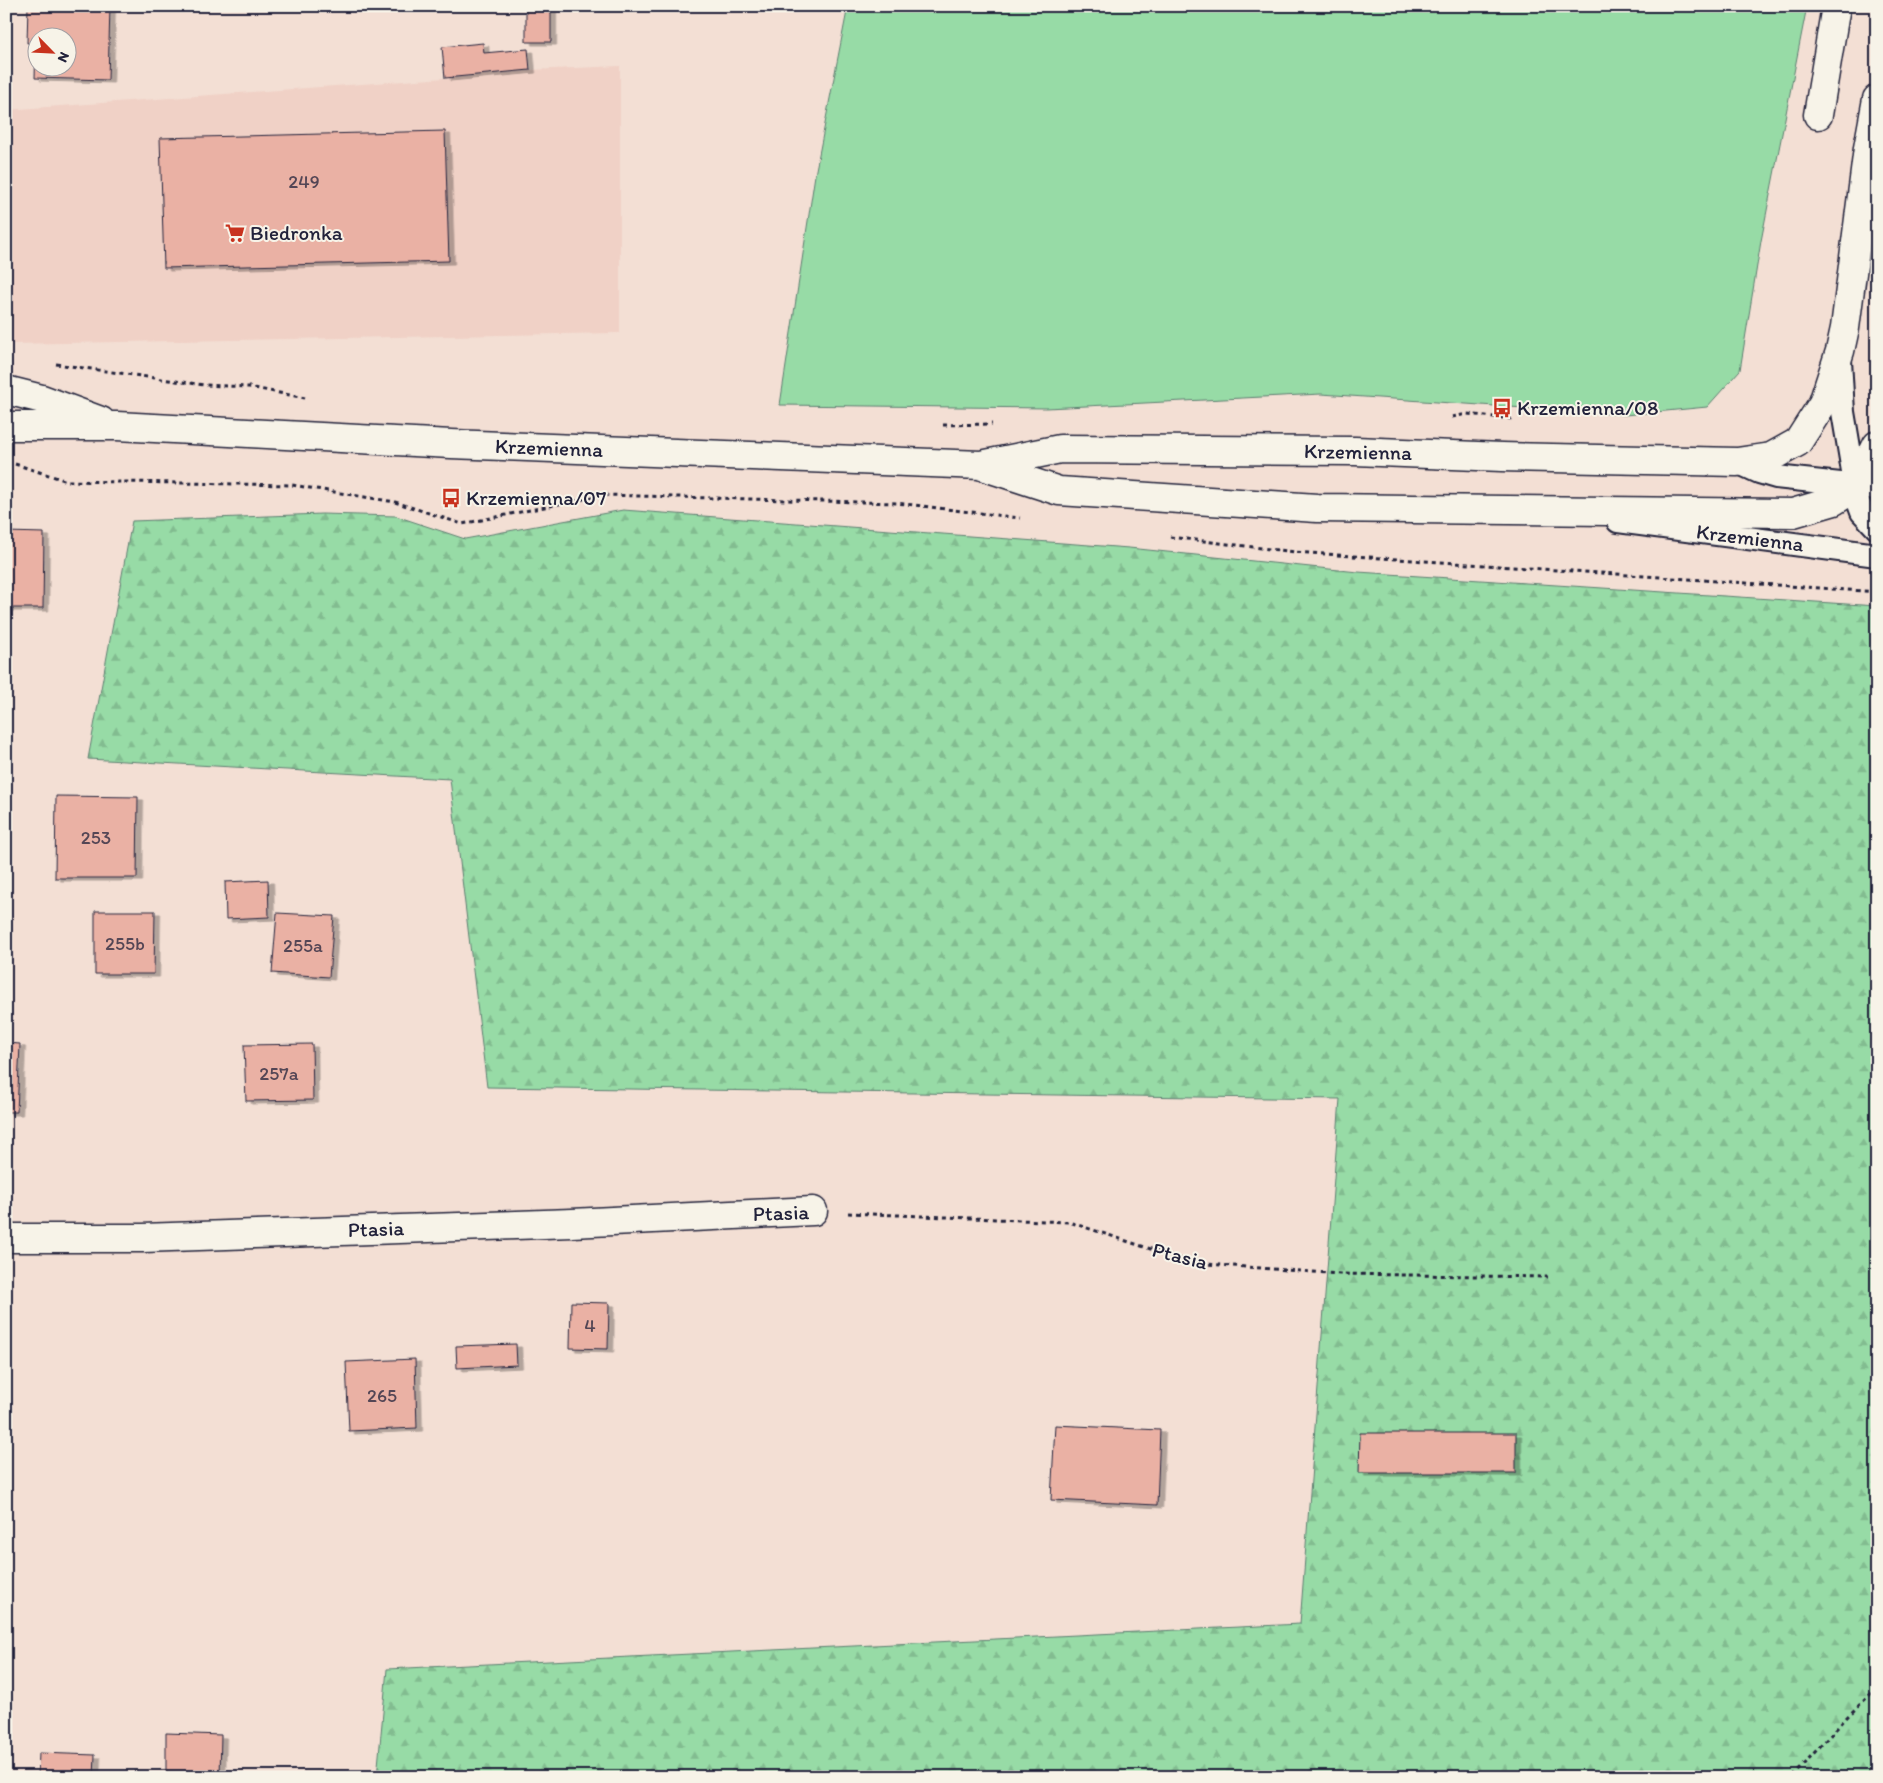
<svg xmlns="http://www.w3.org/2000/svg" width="1883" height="1783" viewBox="0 0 1883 1783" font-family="Itim,sans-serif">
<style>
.built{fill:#f0d1c6}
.green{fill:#97dba6;stroke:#5c7e70}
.forest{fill:url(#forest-firs);stroke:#5c7e70}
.building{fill:#eab1a4;stroke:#22223b;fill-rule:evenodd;filter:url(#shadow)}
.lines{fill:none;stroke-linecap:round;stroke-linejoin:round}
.lane-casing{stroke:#22223b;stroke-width:26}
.street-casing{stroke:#22223b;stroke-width:31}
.secondary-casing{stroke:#22223b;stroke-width:31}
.path{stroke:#22223b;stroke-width:3;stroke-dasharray:4 4;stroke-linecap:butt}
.lane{stroke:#f7f3e8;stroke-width:22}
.street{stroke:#f7f3e8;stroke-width:28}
.secondary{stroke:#f7f3e8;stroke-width:28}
.labels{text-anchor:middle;stroke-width:4;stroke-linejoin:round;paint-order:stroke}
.number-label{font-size:19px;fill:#544655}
.poi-label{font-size:21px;fill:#22223b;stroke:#f7f3e8;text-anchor:start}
.street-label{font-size:21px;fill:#22223b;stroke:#f7f3e8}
</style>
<defs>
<pattern id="forest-firs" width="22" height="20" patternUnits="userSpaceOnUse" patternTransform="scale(1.25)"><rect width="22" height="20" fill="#97dba6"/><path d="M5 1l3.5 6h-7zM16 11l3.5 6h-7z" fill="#82bc90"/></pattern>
<filter id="shadow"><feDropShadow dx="5.5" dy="3" stdDeviation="0" flood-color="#0004"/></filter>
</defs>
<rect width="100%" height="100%" fill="#f3dfd4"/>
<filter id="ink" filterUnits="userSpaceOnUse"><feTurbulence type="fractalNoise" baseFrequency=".02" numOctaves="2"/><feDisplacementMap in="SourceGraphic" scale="10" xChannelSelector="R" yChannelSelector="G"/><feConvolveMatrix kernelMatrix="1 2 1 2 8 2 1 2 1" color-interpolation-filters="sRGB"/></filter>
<g filter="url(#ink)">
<path class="built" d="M 620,66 L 620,333 L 8,344 L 6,343 L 6,110 L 445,78 L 530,70 Z"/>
<path class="green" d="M 848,6 L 1807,6 L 1761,241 L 1740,370 L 1707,407 L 1625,415 L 1321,394 L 1047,408 L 780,405 L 815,175 Z"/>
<path class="forest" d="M 623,510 L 1129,548 L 1358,572 L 1877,606 L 1877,1777 L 377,1777 L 387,1669 L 1300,1624 L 1340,1099 L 487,1087 L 450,779 L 88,759 L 132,521 L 322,514 L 396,516 L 465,539 Z"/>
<path class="building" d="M 28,6 L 110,6 L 108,80 L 35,78 L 36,43 L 27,43 ZM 38,38 L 68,38 L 68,68 L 38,68 Z
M 526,6 L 551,6 L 551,42 L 526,42 Z
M 483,43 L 484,53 L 528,49 L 530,70 L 445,78 L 442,47 Z
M 445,131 L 449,261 L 164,268 L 160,138 Z
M 6,532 L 44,533 L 43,608 L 6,608 Z
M 56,796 L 138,797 L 137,878 L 55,878 Z
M 268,880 L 269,917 L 226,919 L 225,882 Z
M 95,911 L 155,911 L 154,974 L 95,974 Z
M 277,913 L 334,916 L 329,977 L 272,973 Z
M 6,1043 L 20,1044 L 17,1112 L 6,1112 Z
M 312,1044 L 313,1100 L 246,1101 L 244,1045 Z
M 571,1302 L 609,1303 L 608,1349 L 570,1348 Z
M 516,1344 L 517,1365 L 457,1368 L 456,1346 Z
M 415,1359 L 417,1428 L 349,1431 L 346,1362 Z
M 1055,1425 L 1160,1430 L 1157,1505 L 1051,1500 Z
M 1360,1433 L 1516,1433 L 1516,1473 L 1359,1473 Z
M 166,1733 L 221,1735 L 220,1777 L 166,1777 Z
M 39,1753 L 95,1755 L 94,1777 L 38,1777 Z"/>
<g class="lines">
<defs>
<path id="lane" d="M 1840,360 L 1843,412 L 1858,501 L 1862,512 L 1877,528
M 1737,462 L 1759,472 L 1776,477 L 1877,488
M 1618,521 L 1877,555"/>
<path id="street" d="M 1818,115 L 1836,6
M 6,1238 L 143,1238 L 572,1223 L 813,1211"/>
<path id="secondary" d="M 6,390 L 42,399 L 101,421
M 6,426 L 117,426 L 451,444 L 981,465 L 1060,449 L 1355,451 L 1502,457 L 1737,462 L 1771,457 L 1798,442 L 1823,403 L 1840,351 L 1845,328 L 1868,148 L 1877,99
M 982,466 L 1059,491 L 1317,508 L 1793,513 L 1834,501 L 1856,487 L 1877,445"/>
</defs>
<use href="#lane" class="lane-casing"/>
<use href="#street" class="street-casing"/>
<use href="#secondary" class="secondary-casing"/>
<path class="path" d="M 56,364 L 204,385 L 249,387 L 305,398
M 1452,417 L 1467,414 L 1513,419
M 943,425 L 992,424
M 15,464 L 67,481 L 292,485 L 395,502 L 462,524 L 603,495 L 897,503 L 1020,518
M 1170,537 L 1295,552 L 1877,592
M 848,1213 L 1069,1222 L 1193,1263 L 1340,1274 L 1548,1277
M 1792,1777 L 1848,1716 L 1877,1688"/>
<use href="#lane" class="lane"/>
<use href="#street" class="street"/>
<use href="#secondary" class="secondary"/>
</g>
</g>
<defs>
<symbol id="supermarket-bare" viewBox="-9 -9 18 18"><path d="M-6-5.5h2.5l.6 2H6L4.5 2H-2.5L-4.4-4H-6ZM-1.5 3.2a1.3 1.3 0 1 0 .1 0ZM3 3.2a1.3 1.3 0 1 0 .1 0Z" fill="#c8321e" stroke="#f7f3e8" stroke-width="2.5" paint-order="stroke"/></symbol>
<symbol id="bus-bare" viewBox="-9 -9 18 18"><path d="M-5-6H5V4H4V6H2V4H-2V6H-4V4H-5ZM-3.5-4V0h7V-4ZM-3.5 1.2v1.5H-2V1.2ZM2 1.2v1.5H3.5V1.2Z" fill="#c8321e" stroke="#f7f3e8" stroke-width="2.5" paint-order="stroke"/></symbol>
</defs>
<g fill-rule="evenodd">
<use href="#supermarket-bare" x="221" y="219" width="28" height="28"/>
<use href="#bus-bare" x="1488" y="394" width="28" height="28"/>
<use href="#bus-bare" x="437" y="484" width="28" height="28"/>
</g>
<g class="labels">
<g class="number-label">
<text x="304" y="188">249</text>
<text x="96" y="844">253</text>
<text x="125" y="950">255b</text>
<text x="303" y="952">255a</text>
<text x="279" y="1080">257a</text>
<text x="590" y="1332">4</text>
<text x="382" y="1402">265</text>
</g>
<g class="poi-label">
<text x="250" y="240">Biedronka</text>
<text x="1517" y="415">Krzemienna/08</text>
<text x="466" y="505">Krzemienna/07</text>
</g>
<g class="street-label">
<text transform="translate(549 448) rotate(2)" y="7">Krzemienna</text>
<text transform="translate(1358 452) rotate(1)" y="7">Krzemienna</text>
<text transform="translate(1750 538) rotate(7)" y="7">Krzemienna</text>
<text transform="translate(781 1213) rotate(-2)" y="7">Ptasia</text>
<text transform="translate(376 1229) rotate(-2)" y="7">Ptasia</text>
<text transform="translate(1180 1256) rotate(14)" y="7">Ptasia</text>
</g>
</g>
<rect width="1883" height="1783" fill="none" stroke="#f7f3e8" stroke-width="25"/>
<rect x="12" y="12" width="1858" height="1758" fill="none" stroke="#22223b" stroke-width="2" filter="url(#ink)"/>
<g transform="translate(52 52) rotate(114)"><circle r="24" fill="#f7f3e8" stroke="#a29fa3"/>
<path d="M0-4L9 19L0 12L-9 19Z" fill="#c8321e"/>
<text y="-8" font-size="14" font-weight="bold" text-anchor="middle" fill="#22223b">N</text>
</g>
</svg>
